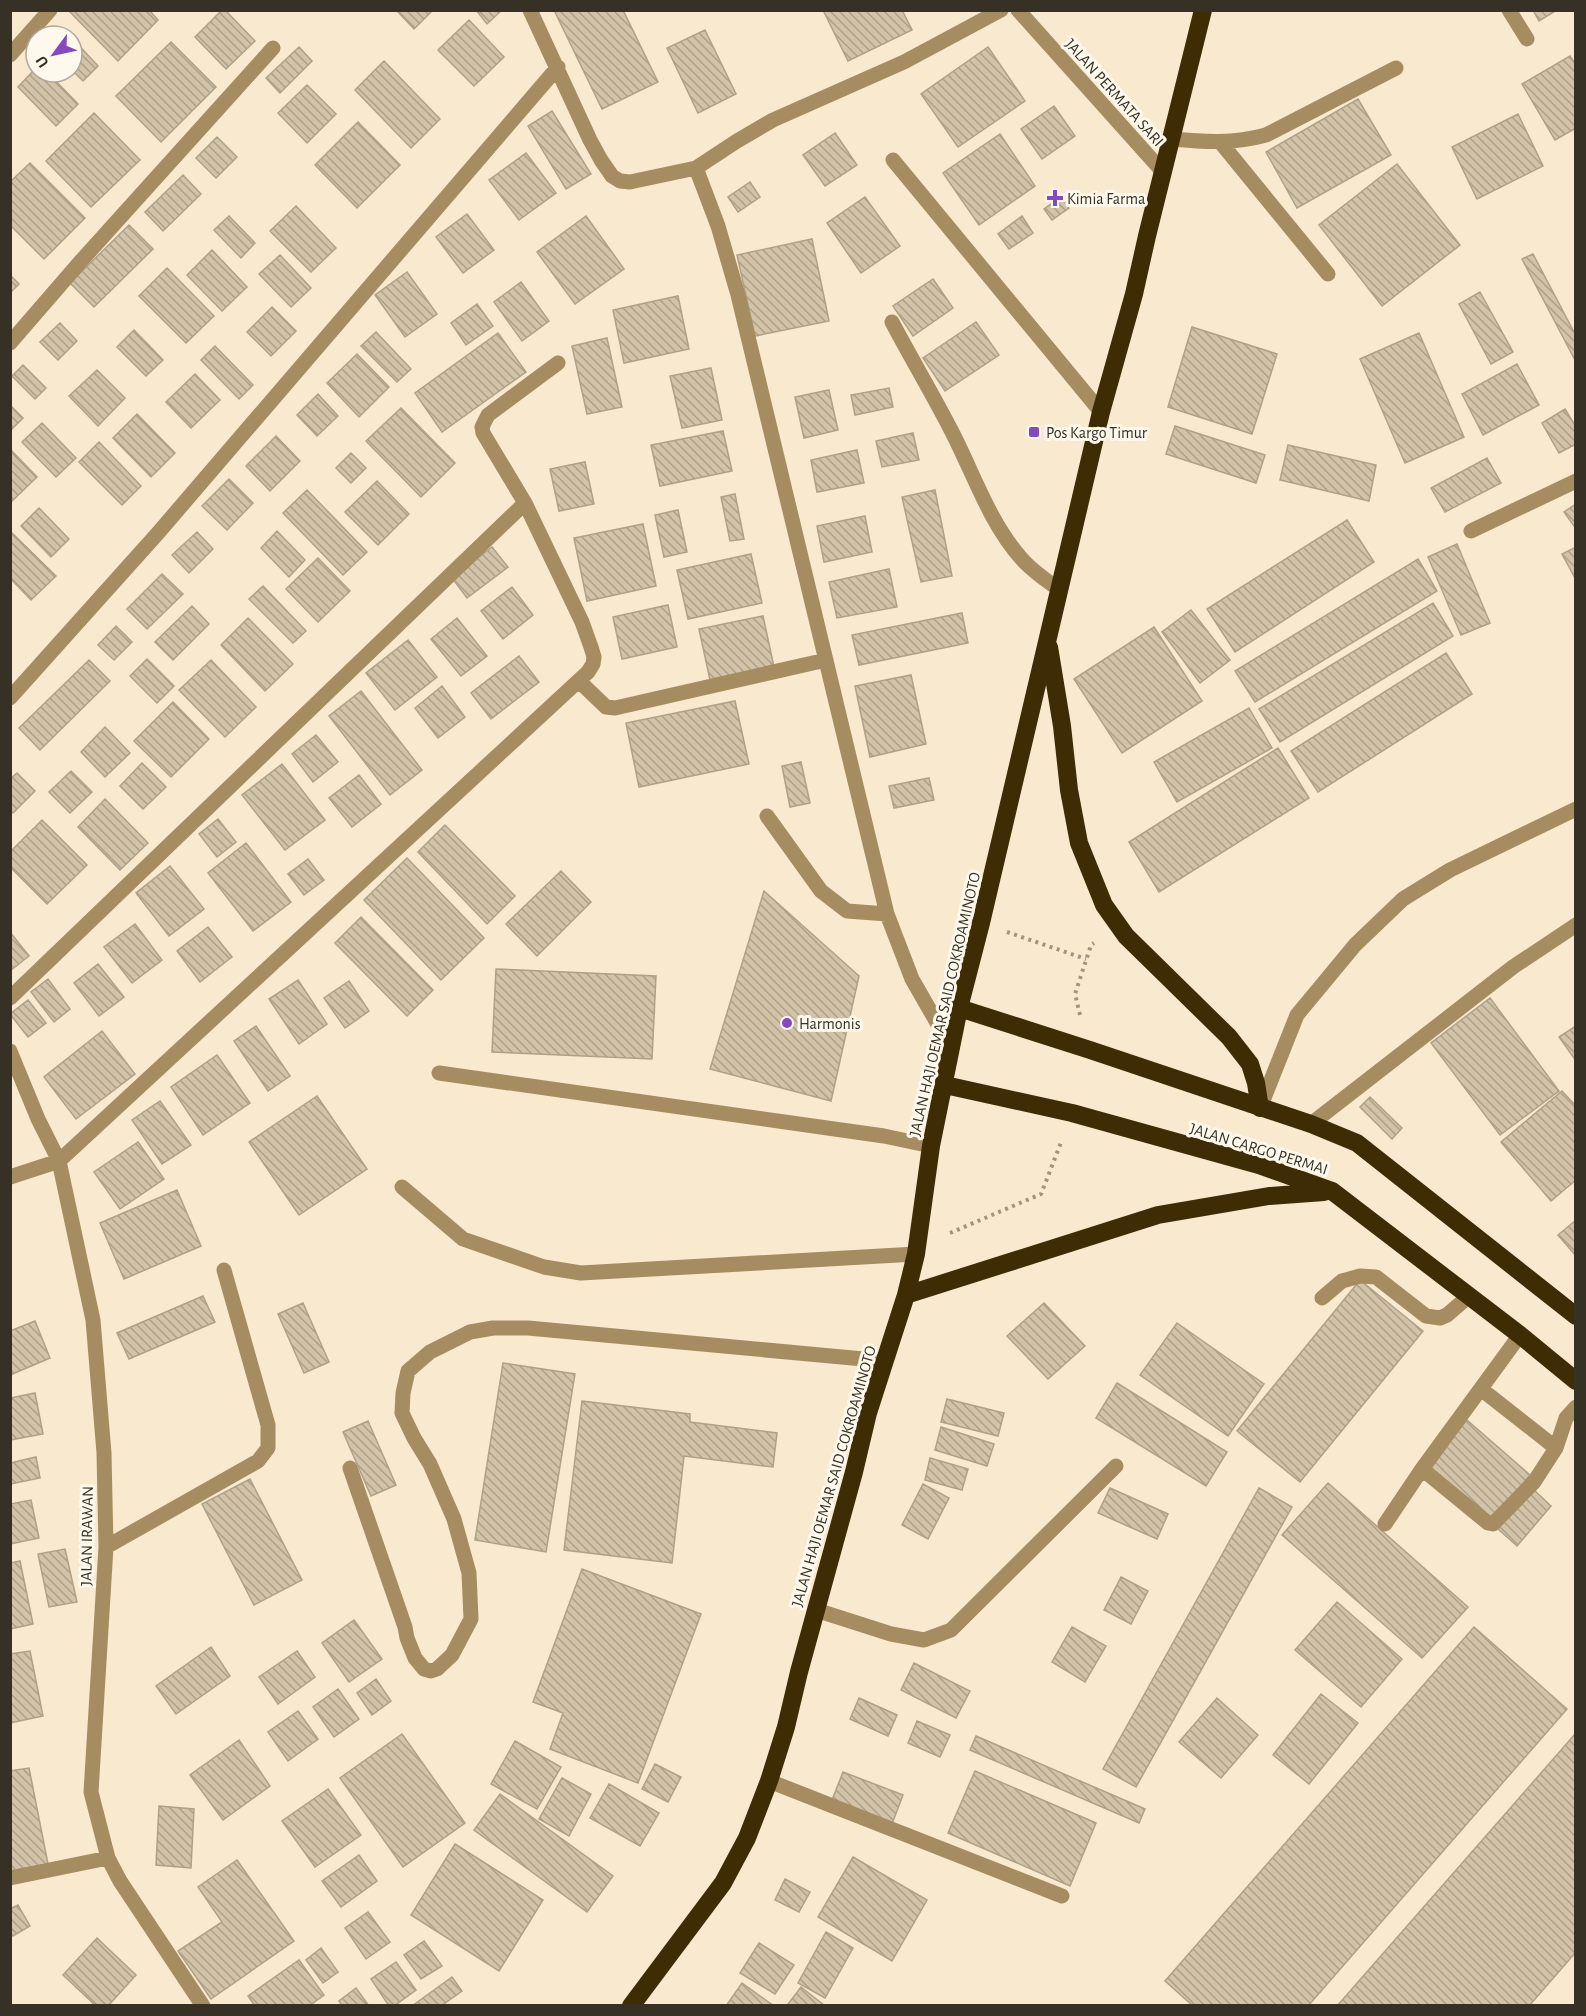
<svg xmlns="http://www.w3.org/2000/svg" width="1586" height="2016" viewBox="0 0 1586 2016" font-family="'Alegreya Sans',sans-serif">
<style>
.building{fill:url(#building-back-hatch);stroke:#afa187;stroke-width:1.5}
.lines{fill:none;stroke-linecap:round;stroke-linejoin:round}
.path{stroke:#a19582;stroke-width:4;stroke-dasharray:3 4.5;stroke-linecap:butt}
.minor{stroke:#a68d61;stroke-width:15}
.highway{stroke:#3e2c04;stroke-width:18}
.poi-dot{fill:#8549bf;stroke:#fef8ed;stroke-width:2}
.labels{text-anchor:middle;stroke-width:6;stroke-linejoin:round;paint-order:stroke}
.street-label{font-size:16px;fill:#363025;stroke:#fef8ed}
.poi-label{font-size:16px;fill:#363025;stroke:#fef8ed;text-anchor:start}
</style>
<defs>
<pattern id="building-back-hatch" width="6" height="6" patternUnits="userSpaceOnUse" patternTransform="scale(1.5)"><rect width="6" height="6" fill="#d3c4a9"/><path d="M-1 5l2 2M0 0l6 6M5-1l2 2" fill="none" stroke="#aca089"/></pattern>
</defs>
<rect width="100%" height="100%" fill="#f9e9ce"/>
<path class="building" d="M 68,10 L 149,10 L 158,20 L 118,61 Z
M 222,10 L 225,10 L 255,41 L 226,69 L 195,37 Z
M 400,10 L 433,10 L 414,29 L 398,12 Z
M 476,10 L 502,10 L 487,24 Z
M 554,10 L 623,10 L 658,82 L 602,109 Z
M 823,10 L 902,10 L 912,30 L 848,61 Z
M 1533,10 L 1557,10 L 1539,21 Z
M 469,20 L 504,57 L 474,86 L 438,50 Z
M 705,30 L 736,94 L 698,113 L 667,48 Z
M 72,38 L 98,66 L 83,81 L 72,70 Z
M 171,42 L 216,87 L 161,142 L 116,96 Z
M 299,47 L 312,61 L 280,93 L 266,78 Z
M 988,47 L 1025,101 L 958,147 L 921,94 Z
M 1570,56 L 1576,65 L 1576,128 L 1555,140 L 1522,84 Z
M 384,61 L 440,119 L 411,148 L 355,90 Z
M 36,68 L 36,72 L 47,72 L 78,104 L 56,126 L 18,87 Z
M 307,85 L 336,114 L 307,143 L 278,113 Z
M 1358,99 L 1391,155 L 1297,208 L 1266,152 Z
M 1054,106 L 1075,136 L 1042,159 L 1021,129 Z
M 552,111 L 591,174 L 566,189 L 528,126 Z
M 94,113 L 140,160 L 91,207 L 46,161 Z
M 1518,114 L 1543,166 L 1477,199 L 1452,147 Z
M 358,122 L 400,165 L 357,208 L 315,165 Z
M 835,133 L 857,165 L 825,186 L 803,155 Z
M 1000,134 L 1035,186 L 979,225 L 943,173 Z
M 217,137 L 237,157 L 216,178 L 196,158 Z
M 526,153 L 556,193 L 519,220 L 489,180 Z
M 30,163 L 85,218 L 44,259 L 10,225 L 10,182 Z
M 1397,164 L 1460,245 L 1382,306 L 1319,225 Z
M 183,175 L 201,194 L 163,231 L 145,212 Z
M 750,182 L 760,197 L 738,212 L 728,197 Z
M 865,197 L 900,246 L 861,273 L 827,223 Z
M 1061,197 L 1069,208 L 1052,220 L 1044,209 Z
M 296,206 L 336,248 L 311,272 L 270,231 Z
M 467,214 L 494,250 L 463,273 L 436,237 Z
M 229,216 L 255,243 L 241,258 L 214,230 Z
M 586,216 L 624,269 L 575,304 L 537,252 Z
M 1022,216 L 1033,233 L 1009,249 L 998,234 Z
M 129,225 L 153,249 L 94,307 L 70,283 Z
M 812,239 L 829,321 L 755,336 L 737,255 Z
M 212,250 L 247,287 L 222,311 L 187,275 Z
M 1533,254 L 1576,336 L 1576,362 L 1522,259 Z
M 280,255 L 311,288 L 291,307 L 259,274 Z
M 167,268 L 214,316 L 186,343 L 139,296 Z
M 407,272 L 437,314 L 405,337 L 375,295 Z
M 10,275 L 19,284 L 10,293 Z
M 933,279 L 953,308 L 913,336 L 893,306 Z
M 521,282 L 549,321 L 522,341 L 494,302 Z
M 1480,292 L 1513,352 L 1491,364 L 1459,304 Z
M 678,296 L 689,349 L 624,363 L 613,310 Z
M 477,304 L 493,326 L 466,345 L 451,323 Z
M 272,307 L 296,331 L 271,356 L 247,332 Z
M 976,322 L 999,355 L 945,391 L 923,358 Z
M 60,323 L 77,341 L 58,360 L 40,342 Z
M 1192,327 L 1277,354 L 1252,434 L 1168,407 Z
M 134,330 L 163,360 L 146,376 L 117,347 Z
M 376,332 L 411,369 L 397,382 L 361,346 Z
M 498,333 L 526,372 L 442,432 L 415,393 Z
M 1419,333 L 1464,437 L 1405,463 L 1360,359 Z
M 607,338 L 622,407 L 587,414 L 572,346 Z
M 215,346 L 253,385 L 239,399 L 201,360 Z
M 357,354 L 389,387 L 359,417 L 327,383 Z
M 1517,364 L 1539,405 L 1483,435 L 1462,394 Z
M 23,365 L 46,388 L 35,399 L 12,376 Z
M 711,368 L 722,420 L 682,428 L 670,376 Z
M 97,370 L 125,398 L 98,426 L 69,396 Z
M 195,374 L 220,400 L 191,428 L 166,402 Z
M 889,388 L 893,407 L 855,415 L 851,395 Z
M 829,390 L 838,430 L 804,438 L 795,397 Z
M 318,394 L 338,416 L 317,436 L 297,415 Z
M 10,405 L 23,418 L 10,431 Z
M 401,408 L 455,463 L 421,497 L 366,441 Z
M 1565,409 L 1576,427 L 1576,444 L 1559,453 L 1542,423 Z
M 137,414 L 175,453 L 151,477 L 113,438 Z
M 42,423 L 76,458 L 56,477 L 22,442 Z
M 1175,426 L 1265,455 L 1256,483 L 1166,454 Z
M 723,431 L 732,471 L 660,486 L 651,445 Z
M 913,433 L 919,460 L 882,467 L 876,441 Z
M 276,436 L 300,461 L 270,491 L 246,466 Z
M 99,442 L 141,486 L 122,505 L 79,462 Z
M 1288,445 L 1376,465 L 1369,501 L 1280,480 Z
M 10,449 L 37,477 L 10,503 Z
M 857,450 L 864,483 L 817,492 L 811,460 Z
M 351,453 L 366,468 L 351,483 L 336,468 Z
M 1487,458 L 1501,483 L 1445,512 L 1431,488 Z
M 585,462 L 594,504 L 559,511 L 550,469 Z
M 229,479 L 253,503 L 227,530 L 202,506 Z
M 377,481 L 409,514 L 378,545 L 345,512 Z
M 307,490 L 367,552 L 343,575 L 283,513 Z
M 935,490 L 952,576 L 921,582 L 902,497 Z
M 735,494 L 744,539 L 730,541 L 721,497 Z
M 1576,504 L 1576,529 L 1564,512 Z
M 39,508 L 69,539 L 51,557 L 21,526 Z
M 678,510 L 687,552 L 664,557 L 655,515 Z
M 865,516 L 872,552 L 824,562 L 817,526 Z
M 1347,520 L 1374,562 L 1235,652 L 1207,609 Z
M 643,524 L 656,586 L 587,601 L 574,538 Z
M 10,531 L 56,576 L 31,600 L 10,578 Z
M 277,531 L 305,560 L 289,577 L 261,548 Z
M 197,532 L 213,549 L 189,573 L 172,555 Z
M 1457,544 L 1490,623 L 1461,635 L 1428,557 Z
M 492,547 L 508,567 L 467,598 L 452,578 Z
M 1576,547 L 1576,580 L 1562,554 Z
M 751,554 L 762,603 L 688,619 L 677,570 Z
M 318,558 L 350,591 L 318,622 L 286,589 Z
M 1418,559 L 1437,591 L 1255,702 L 1235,671 Z
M 889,569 L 897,607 L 837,618 L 829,582 Z
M 162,574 L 183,594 L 147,629 L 127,609 Z
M 263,586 L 306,631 L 293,643 L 249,599 Z
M 512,587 L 533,615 L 503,639 L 481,611 Z
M 1433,603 L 1453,636 L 1280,742 L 1259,709 Z
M 668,605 L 677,647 L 622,659 L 613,617 Z
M 192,606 L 209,624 L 173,660 L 155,642 Z
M 1191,610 L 1230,660 L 1200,683 L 1162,632 Z
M 962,613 L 968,643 L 859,665 L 852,635 Z
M 763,616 L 774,667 L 710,680 L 699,629 Z
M 248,618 L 293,664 L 265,691 L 221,645 Z
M 457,618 L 487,656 L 461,676 L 431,639 Z
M 116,626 L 132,642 L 114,660 L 98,645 Z
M 1154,627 L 1202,701 L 1122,753 L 1074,679 Z
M 408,640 L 437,677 L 395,710 L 366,673 Z
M 1446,653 L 1472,694 L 1318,792 L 1291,751 Z
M 519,656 L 539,682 L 491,719 L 471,693 Z
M 147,659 L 174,686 L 157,703 L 130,676 Z
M 89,660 L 110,681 L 40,750 L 19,728 Z
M 211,660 L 256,707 L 225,737 L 179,690 Z
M 911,675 L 926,744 L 870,757 L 855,686 Z
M 442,686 L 465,717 L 438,738 L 415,708 Z
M 361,691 L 422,770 L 390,795 L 329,716 Z
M 735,701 L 749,764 L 639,787 L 626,723 Z
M 173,702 L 209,739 L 171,777 L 134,741 Z
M 1249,708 L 1272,748 L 1177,802 L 1154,762 Z
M 105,727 L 130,753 L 105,777 L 81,752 Z
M 316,735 L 338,762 L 313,782 L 292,754 Z
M 1278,748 L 1309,798 L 1159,892 L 1129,842 Z
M 801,762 L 810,803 L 790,807 L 782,766 Z
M 142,763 L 166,787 L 143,809 L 120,786 Z
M 282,764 L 325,820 L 285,850 L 242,795 Z
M 71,771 L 92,792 L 70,813 L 49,792 Z
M 17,773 L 35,791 L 13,813 L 10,810 L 10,779 Z
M 359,775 L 381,804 L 352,827 L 329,798 Z
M 929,778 L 934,800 L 894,808 L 889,786 Z
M 105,799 L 148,843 L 120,870 L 78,827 Z
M 218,819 L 236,842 L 217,857 L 199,834 Z
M 42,820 L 87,865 L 47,904 L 10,867 L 10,852 Z
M 445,825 L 515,896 L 487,924 L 418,852 Z
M 246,843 L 291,902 L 253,931 L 208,873 Z
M 407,858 L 484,938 L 441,980 L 364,900 Z
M 308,859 L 324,880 L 304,895 L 288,874 Z
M 170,866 L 204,909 L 169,936 L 136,893 Z
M 561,871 L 591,902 L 537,956 L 506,924 Z
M 764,891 L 859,976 L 831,1101 L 710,1069 Z
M 361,917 L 433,990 L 407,1016 L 335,943 Z
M 135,924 L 162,960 L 132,983 L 104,947 Z
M 208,927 L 232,957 L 200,982 L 177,951 Z
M 10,932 L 29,956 L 10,971 Z
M 98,964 L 124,997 L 99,1016 L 74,983 Z
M 496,969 L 656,976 L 652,1059 L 492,1052 Z
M 48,979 L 70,1009 L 54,1022 L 31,992 Z
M 298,980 L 327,1024 L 299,1044 L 269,999 Z
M 349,981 L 369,1011 L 345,1028 L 324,998 Z
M 1490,998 L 1559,1091 L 1500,1135 L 1431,1043 Z
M 28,1000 L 46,1023 L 28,1037 L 10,1014 Z
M 256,1026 L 290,1076 L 268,1091 L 234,1041 Z
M 1576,1026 L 1576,1061 L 1559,1037 Z
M 102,1031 L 135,1074 L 76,1119 L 44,1077 Z
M 217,1055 L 250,1103 L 203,1135 L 171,1087 Z
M 1562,1091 L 1576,1106 L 1576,1180 L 1551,1201 L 1501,1142 Z
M 317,1096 L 367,1169 L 299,1215 L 249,1142 Z
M 1370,1097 L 1402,1128 L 1392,1139 L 1360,1107 Z
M 160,1101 L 191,1145 L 162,1164 L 132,1120 Z
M 138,1142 L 164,1179 L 120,1209 L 94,1172 Z
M 177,1190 L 201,1246 L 124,1279 L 100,1223 Z
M 1576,1220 L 1576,1256 L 1558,1235 Z
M 1360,1280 L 1423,1331 L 1300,1482 L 1237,1431 Z
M 203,1296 L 215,1322 L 129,1359 L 117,1333 Z
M 303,1303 L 329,1362 L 304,1373 L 278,1314 Z
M 1044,1303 L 1085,1346 L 1048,1379 L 1007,1336 Z
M 35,1321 L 50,1358 L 10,1375 L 10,1331 Z
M 1177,1323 L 1264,1384 L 1228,1436 L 1140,1375 Z
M 503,1363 L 575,1374 L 546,1552 L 475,1540 Z
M 1117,1383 L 1227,1452 L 1206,1486 L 1096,1418 Z
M 35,1393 L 43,1434 L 10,1440 L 10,1398 Z
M 947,1399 L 1004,1413 L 998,1436 L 941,1422 Z
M 582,1401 L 690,1414 L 690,1422 L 777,1433 L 773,1467 L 684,1456 L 672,1563 L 564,1550 Z
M 1467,1420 L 1530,1475 L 1491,1520 L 1428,1465 Z
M 368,1421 L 396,1485 L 371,1496 L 343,1432 Z
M 941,1427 L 994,1444 L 987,1466 L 935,1450 Z
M 36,1457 L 40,1478 L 10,1484 L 10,1463 Z
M 930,1458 L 968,1469 L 962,1490 L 925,1480 Z
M 250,1479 L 302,1580 L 254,1605 L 202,1504 Z
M 1328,1483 L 1468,1607 L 1422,1658 L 1282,1535 Z
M 923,1484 L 949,1498 L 928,1539 L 902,1525 Z
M 1110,1488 L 1168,1514 L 1157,1539 L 1098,1513 Z
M 1259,1488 L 1292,1507 L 1136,1787 L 1103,1769 Z
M 1533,1489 L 1551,1506 L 1517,1546 L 1498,1529 Z
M 31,1500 L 39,1538 L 10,1544 L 10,1504 Z
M 65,1549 L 77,1602 L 49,1607 L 38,1554 Z
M 20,1561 L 33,1624 L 10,1629 L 10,1563 Z
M 582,1569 L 701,1614 L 638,1783 L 550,1749 L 563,1713 L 533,1702 Z
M 1121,1577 L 1148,1591 L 1131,1624 L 1104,1610 Z
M 1337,1602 L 1402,1659 L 1361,1707 L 1295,1650 Z
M 354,1620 L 382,1659 L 349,1682 L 322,1643 Z
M 1072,1627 L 1106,1646 L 1085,1682 L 1052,1662 Z
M 1474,1627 L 1567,1709 L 1308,2006 L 1193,2006 L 1165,1981 Z
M 211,1647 L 230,1676 L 176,1714 L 156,1686 Z
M 30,1651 L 43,1716 L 10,1723 L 10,1654 Z
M 297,1651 L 315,1677 L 278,1704 L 259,1677 Z
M 914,1663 L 970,1691 L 956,1718 L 901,1690 Z
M 376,1679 L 391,1701 L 372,1715 L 357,1693 Z
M 338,1689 L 359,1719 L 334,1737 L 313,1707 Z
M 1321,1694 L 1358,1723 L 1309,1784 L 1273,1755 Z
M 859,1698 L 897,1715 L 888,1736 L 850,1719 Z
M 1217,1698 L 1258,1735 L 1221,1778 L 1179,1742 Z
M 298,1711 L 318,1739 L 288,1761 L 268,1732 Z
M 917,1721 L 950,1735 L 940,1757 L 908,1743 Z
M 1576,1733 L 1576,1952 L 1529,2006 L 1337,2006 Z
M 402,1734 L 465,1823 L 403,1867 L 340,1778 Z
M 976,1736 L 1145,1809 L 1139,1823 L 970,1750 Z
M 239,1740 L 270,1786 L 223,1820 L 190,1775 Z
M 515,1741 L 561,1767 L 537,1809 L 491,1784 Z
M 655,1764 L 681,1777 L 668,1802 L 642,1789 Z
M 29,1768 L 48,1864 L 10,1871 L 10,1771 Z
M 975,1771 L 1096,1823 L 1070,1886 L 948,1833 Z
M 843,1772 L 903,1795 L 892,1824 L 832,1800 Z
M 562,1778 L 591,1794 L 569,1836 L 539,1819 Z
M 609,1784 L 659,1813 L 640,1846 L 590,1818 Z
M 328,1789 L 361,1835 L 315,1867 L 282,1821 Z
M 500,1794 L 613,1876 L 587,1912 L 474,1830 Z
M 159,1806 L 194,1809 L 191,1868 L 156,1865 Z
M 455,1844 L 543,1900 L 499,1971 L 411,1915 Z
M 359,1855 L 377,1881 L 341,1907 L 322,1881 Z
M 853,1857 L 927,1900 L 892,1961 L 818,1917 Z
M 237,1860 L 294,1941 L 211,1999 L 178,1951 L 222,1922 L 198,1887 Z
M 785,1879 L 810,1892 L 799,1912 L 775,1900 Z
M 18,1905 L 30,1926 L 13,1936 L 10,1931 L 10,1909 Z
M 368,1912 L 390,1942 L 366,1959 L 345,1928 Z
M 826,1932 L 853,1948 L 825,1998 L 798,1983 Z
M 97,1938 L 136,1975 L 108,2006 L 96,2006 L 63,1975 Z
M 424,1941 L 442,1966 L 421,1979 L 404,1955 Z
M 759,1943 L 794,1965 L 775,1994 L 740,1973 Z
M 321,1948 L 338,1972 L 323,1983 L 306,1960 Z
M 299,1960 L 324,1995 L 309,2006 L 255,2006 L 248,1996 Z
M 396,1962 L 416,1990 L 394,2006 L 389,2006 L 371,1979 Z
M 452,1977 L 462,1991 L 441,2006 L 412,2006 Z
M 742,1983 L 774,2006 L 726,2006 Z
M 801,1987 L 824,2005 L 824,2006 L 789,2006 L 788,2004 Z
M 356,1988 L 369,2006 L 342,2006 L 339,2001 Z"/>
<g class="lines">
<path class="path" d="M 1007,932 L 1086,959
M 1080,1015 L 1075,994 L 1091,945 L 1094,943
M 950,1233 L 1041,1194 L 1062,1140"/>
<path class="minor" d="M 530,10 L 590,140 L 601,160 L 612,176 L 620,181 L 630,182 L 696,168
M 1018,10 L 1163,172
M 1509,10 L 1527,39
M 10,55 L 50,10
M 1171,139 C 1205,142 1233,144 1266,135 L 1396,68
M 1221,143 L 1328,274
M 893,160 L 1101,412
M 892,322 C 911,358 932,393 951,430 C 973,472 989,522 1021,558 C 1032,571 1046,580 1060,590
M 10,343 L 81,261 L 273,48
M 525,503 L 483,433 L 482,427 L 488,415 L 558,363
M 1471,531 L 1576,481
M 579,681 L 606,707 L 615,708 L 826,660
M 10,698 L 158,533 L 558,67
M 767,816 L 821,891 L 847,911 L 887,914
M 10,998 L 525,503 L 582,622 L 591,647 L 594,657 L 593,664 L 588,672 L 59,1161 L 10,1177
M 951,1047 L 912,979 L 887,914 L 738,295 L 718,226 L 696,168 L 737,141 L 773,120 L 904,62 L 1001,10
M 10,1051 L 38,1119 L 59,1161 L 93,1320 L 104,1453 L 106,1547 L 91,1792 L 108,1858 L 120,1881 L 203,2006
M 439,1073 L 884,1136 L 931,1146
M 1260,1108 L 1297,1015 L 1355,945 L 1403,899 L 1450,870 L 1576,809
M 1311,1124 L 1513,967 L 1576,925
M 402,1187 L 463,1239 L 544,1267 L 581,1273 L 916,1254
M 1322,1298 L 1342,1281 L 1360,1276 L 1376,1277 L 1426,1316 L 1440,1318 L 1447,1315 L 1469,1296
M 1481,1389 L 1556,1448 L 1566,1418 L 1576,1407
M 350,1468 L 405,1627 L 407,1638 L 415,1658 L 424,1669 L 431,1671 L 437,1669 L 452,1655 L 471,1619 L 469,1573 L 454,1519 L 430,1464 L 414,1438 L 402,1413 L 403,1393 L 408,1371 L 430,1352 L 470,1332 L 493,1328 L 528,1328 L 885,1361
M 1422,1469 L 1488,1523 L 1493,1524 L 1534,1482 L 1556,1448
M 1385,1524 L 1422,1469 L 1520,1335
M 106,1547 L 258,1461 L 268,1448 L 268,1425 L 224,1270
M 816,1610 L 891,1634 L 924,1640 L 951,1630 L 1116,1466
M 769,1781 L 1062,1896
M 10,1878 L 108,1858"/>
<path class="highway" d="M 1049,647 L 1062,726 L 1069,790 L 1079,843 L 1104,905 L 1126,936 L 1229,1037 L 1250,1064 L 1256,1083 L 1260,1108
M 959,1008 L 1090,1050 L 1311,1124 L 1357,1143 L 1576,1316
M 945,1085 L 1072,1113 L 1259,1165 L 1332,1191 L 1520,1335 L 1576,1381
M 906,1295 L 1158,1215 L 1269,1196 L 1324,1192
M 631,2006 L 723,1883 L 747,1838 L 769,1781 L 786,1727 L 799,1672 L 854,1472 L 868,1413 L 906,1295 L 916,1254 L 931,1146 L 959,1008 L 981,923 L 1101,412 L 1134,294 L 1147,236 L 1203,10"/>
</g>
<g class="poi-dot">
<path d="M1052 189h6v6h6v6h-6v6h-6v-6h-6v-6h6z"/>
<rect x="1028" y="426" width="12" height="12" rx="3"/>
<circle cx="787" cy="1023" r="6"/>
</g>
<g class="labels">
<g class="street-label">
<text transform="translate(1115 92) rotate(48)" y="6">JALAN PERMATA SARI</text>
<text transform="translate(944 1004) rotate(-77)" y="6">JALAN HAJI OEMAR SAID COKROAMINOTO</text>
<text transform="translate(1259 1148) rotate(17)" y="6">JALAN CARGO PERMAI</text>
<text transform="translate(833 1476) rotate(-74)" y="6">JALAN HAJI OEMAR SAID COKROAMINOTO</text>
<text transform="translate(86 1536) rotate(-89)" y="6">JALAN IRAWAN</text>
</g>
<g class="poi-label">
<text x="1067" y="204">Kimia Farma</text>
<text x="1046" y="438">Pos Kargo Timur</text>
<text x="799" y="1029">Harmonis</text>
</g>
</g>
<rect width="1586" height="2016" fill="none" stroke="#363025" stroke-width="24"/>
<g transform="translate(54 54) rotate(237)"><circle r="28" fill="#fef8ed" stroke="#aea89d" stroke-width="1.5"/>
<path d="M0-4.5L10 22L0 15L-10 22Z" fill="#8549bf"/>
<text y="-9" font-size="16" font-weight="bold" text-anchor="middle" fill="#363025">U</text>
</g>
</svg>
